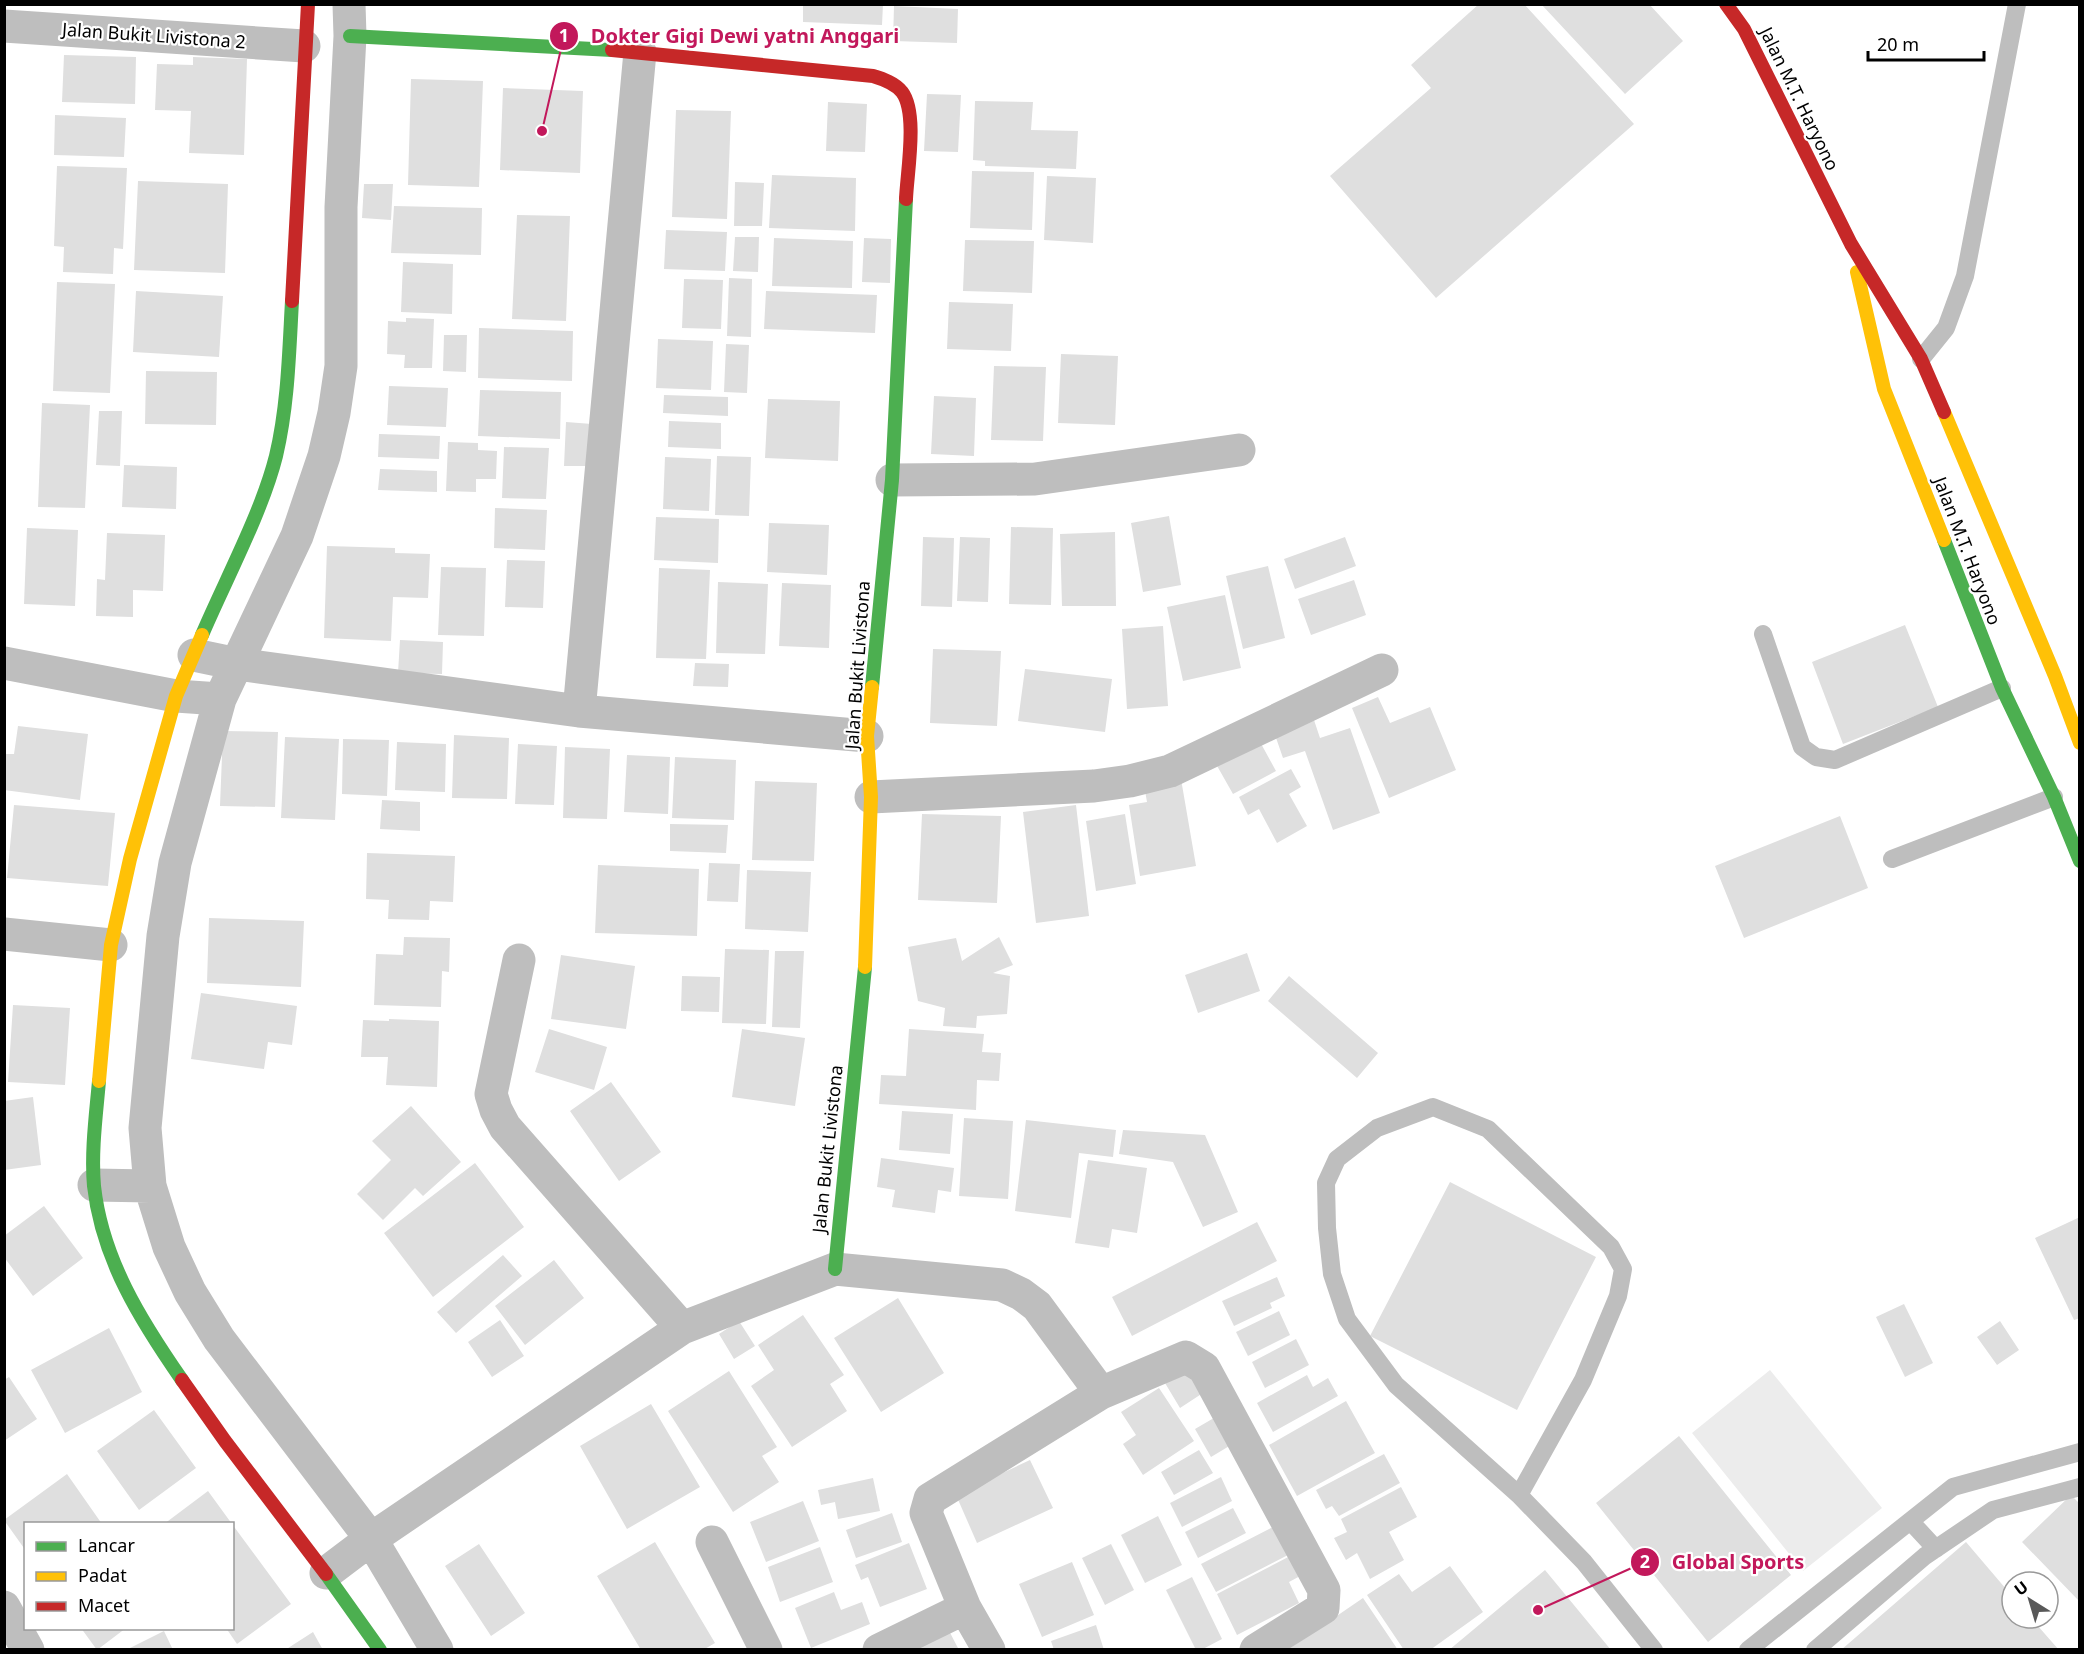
<svg xmlns="http://www.w3.org/2000/svg" width="2084" height="1654" viewBox="0 0 2084 1654" font-family="'Noto Sans',sans-serif">
<style>
.green{fill:#ececec}
.building{fill:#dfdfdf}
.lines{fill:none;stroke-linecap:round;stroke-linejoin:round}
.lane{stroke:#bebebe;stroke-width:18}
.street{stroke:#bebebe;stroke-width:33}
.fast{stroke:#4caf50;stroke-width:14}
.slow{stroke:#ffc107;stroke-width:14}
.jam{stroke:#c62828;stroke-width:14}
.labels{text-anchor:middle;stroke-width:4.5;stroke-linejoin:round;paint-order:stroke}
.street-label{font-size:18px;fill:#000;stroke:#fff}
.leader{fill:none;stroke:#c2185b;stroke-width:2}
.callout-dot{fill:#c2185b;stroke:#fff;stroke-width:2}
.mark-label{font-size:18px;text-anchor:middle;font-weight:bold;fill:#fff}
.callout-label{font-size:20px;text-anchor:middle;font-weight:bold;fill:#c2185b;stroke:#fff;stroke-width:4.5;stroke-linejoin:round;paint-order:stroke}
</style>
<rect width="100%" height="100%" fill="#fff"/>
<path class="green" d="M 1770,1370 L 1882,1508 L 1803,1571 L 1692,1433 Z"/>
<path class="building" d="M 803,4 L 883,4 L 882,25 L 803,22 Z
M 1479,4 L 1524,4 L 1634,124 L 1436,298 L 1330,176 L 1431,88 L 1411,65 Z
M 1541,4 L 1649,4 L 1683,41 L 1625,94 Z
M 894,6 L 958,9 L 957,43 L 893,41 Z
M 64,55 L 136,57 L 135,104 L 62,102 Z
M 193,57 L 247,59 L 244,155 L 189,153 L 191,111 L 155,110 L 157,64 L 193,65 Z
M 411,79 L 483,81 L 479,187 L 408,185 Z
M 503,88 L 583,91 L 580,173 L 500,170 Z
M 927,94 L 961,95 L 958,152 L 924,151 Z
M 975,101 L 1033,102 L 1031,130 L 1078,131 L 1076,169 L 985,166 L 985,161 L 973,160 Z
M 828,102 L 867,104 L 865,152 L 826,151 Z
M 676,110 L 731,111 L 727,219 L 672,217 Z
M 55,115 L 126,118 L 124,157 L 54,155 Z
M 57,166 L 127,168 L 123,249 L 114,248 L 113,274 L 63,272 L 64,247 L 54,246 Z
M 972,171 L 1034,172 L 1032,230 L 970,228 Z
M 772,175 L 856,178 L 855,231 L 769,228 Z
M 1047,176 L 1096,178 L 1093,243 L 1044,240 Z
M 138,181 L 228,184 L 225,273 L 134,270 Z
M 735,182 L 764,183 L 762,226 L 734,226 Z
M 364,184 L 393,184 L 391,220 L 362,218 Z
M 394,206 L 482,208 L 481,255 L 391,253 Z
M 517,215 L 570,216 L 566,321 L 512,319 Z
M 666,230 L 727,232 L 725,271 L 664,269 Z
M 735,237 L 759,237 L 758,272 L 733,271 Z
M 774,238 L 853,241 L 852,288 L 772,286 Z
M 864,238 L 891,239 L 890,283 L 862,282 Z
M 965,240 L 1034,241 L 1032,293 L 963,291 Z
M 403,262 L 453,264 L 452,314 L 401,312 Z
M 729,278 L 752,279 L 751,337 L 727,336 Z
M 684,279 L 723,280 L 721,329 L 682,328 Z
M 57,282 L 115,284 L 110,393 L 53,391 Z
M 136,291 L 223,296 L 219,357 L 133,352 Z
M 766,291 L 877,295 L 875,333 L 764,329 Z
M 949,302 L 1013,304 L 1011,351 L 947,349 Z
M 406,318 L 434,319 L 432,368 L 404,368 L 405,355 L 387,354 L 388,321 L 406,322 Z
M 479,328 L 573,331 L 572,381 L 478,378 Z
M 444,335 L 467,335 L 466,372 L 443,371 Z
M 658,339 L 713,341 L 711,390 L 656,388 Z
M 726,344 L 749,345 L 747,393 L 724,392 Z
M 1061,354 L 1118,356 L 1115,425 L 1058,423 Z
M 994,366 L 1046,367 L 1043,441 L 991,440 Z
M 146,371 L 217,372 L 216,425 L 145,424 Z
M 389,386 L 448,388 L 446,427 L 387,425 Z
M 480,390 L 561,392 L 560,439 L 478,436 Z
M 664,395 L 728,397 L 728,416 L 663,413 Z
M 934,396 L 976,398 L 974,456 L 931,454 Z
M 768,399 L 840,401 L 838,461 L 765,458 Z
M 42,403 L 90,405 L 85,508 L 38,507 Z
M 99,411 L 122,411 L 120,466 L 96,465 Z
M 669,421 L 721,423 L 721,449 L 668,447 Z
M 566,422 L 592,424 L 591,466 L 564,466 Z
M 379,434 L 440,436 L 439,459 L 378,457 Z
M 448,442 L 478,443 L 478,450 L 497,451 L 496,479 L 476,479 L 476,492 L 446,491 Z
M 504,447 L 549,448 L 546,499 L 502,498 Z
M 717,456 L 751,457 L 749,516 L 715,515 Z
M 665,457 L 711,459 L 709,511 L 663,509 Z
M 124,465 L 177,467 L 176,509 L 122,507 Z
M 380,469 L 437,471 L 437,492 L 378,490 Z
M 495,508 L 547,510 L 545,550 L 494,548 Z
M 1169,516 L 1181,585 L 1143,592 L 1131,523 Z
M 656,517 L 719,519 L 718,563 L 654,560 Z
M 769,523 L 829,525 L 827,575 L 767,572 Z
M 1011,527 L 1053,528 L 1051,605 L 1009,604 Z
M 27,528 L 78,530 L 75,606 L 24,604 Z
M 1115,532 L 1116,606 L 1062,606 L 1060,534 Z
M 107,533 L 165,535 L 163,591 L 133,590 L 133,617 L 96,616 L 97,579 L 105,580 Z
M 923,537 L 954,538 L 952,607 L 921,606 Z
M 960,537 L 990,538 L 988,602 L 957,601 Z
M 1345,537 L 1356,566 L 1295,589 L 1284,559 Z
M 327,546 L 395,548 L 395,553 L 430,554 L 428,598 L 393,597 L 391,641 L 324,638 Z
M 507,560 L 545,561 L 543,608 L 505,607 Z
M 1268,566 L 1285,638 L 1243,649 L 1226,576 Z
M 441,567 L 486,568 L 484,636 L 438,635 Z
M 659,568 L 710,570 L 706,659 L 656,658 Z
M 1354,580 L 1366,615 L 1311,635 L 1298,599 Z
M 718,582 L 768,584 L 765,654 L 716,653 Z
M 782,583 L 831,585 L 829,648 L 779,646 Z
M 1225,595 L 1241,668 L 1183,681 L 1167,607 Z
M 1905,625 L 1938,707 L 1843,744 L 1812,662 Z
M 1163,626 L 1168,706 L 1127,709 L 1122,629 Z
M 400,640 L 443,642 L 442,674 L 398,673 Z
M 933,649 L 1001,651 L 997,726 L 930,723 Z
M 695,663 L 729,664 L 728,687 L 693,686 Z
M 1025,669 L 1112,679 L 1105,732 L 1018,721 Z
M 1378,697 L 1390,723 L 1430,707 L 1456,770 L 1389,798 L 1352,708 Z
M 1313,717 L 1320,738 L 1350,728 L 1380,813 L 1333,830 L 1305,751 L 1283,758 L 1274,732 Z
M 18,726 L 88,734 L 80,800 L 4,790 L 4,754 L 14,754 Z
M 223,731 L 278,732 L 275,807 L 220,806 Z
M 454,735 L 509,738 L 507,799 L 452,798 Z
M 285,737 L 339,739 L 335,820 L 281,818 Z
M 343,739 L 389,740 L 387,796 L 342,794 Z
M 1259,740 L 1276,771 L 1233,794 L 1216,764 Z
M 397,742 L 446,744 L 445,792 L 395,790 Z
M 518,744 L 557,746 L 554,805 L 515,804 Z
M 565,747 L 610,749 L 607,819 L 563,818 Z
M 627,755 L 670,757 L 668,814 L 624,812 Z
M 675,757 L 736,760 L 734,820 L 672,818 Z
M 1291,769 L 1301,787 L 1289,794 L 1307,826 L 1277,843 L 1259,809 L 1248,815 L 1239,797 Z
M 1181,779 L 1196,866 L 1140,876 L 1129,805 L 1147,802 L 1144,785 Z
M 755,781 L 817,783 L 814,861 L 752,860 Z
M 382,800 L 420,802 L 420,831 L 380,829 Z
M 14,805 L 115,813 L 108,886 L 7,878 Z
M 1076,805 L 1089,916 L 1036,923 L 1023,812 Z
M 922,814 L 1001,816 L 997,903 L 918,900 Z
M 1125,814 L 1136,884 L 1096,891 L 1086,821 Z
M 1840,816 L 1868,888 L 1744,938 L 1715,866 Z
M 670,824 L 728,825 L 726,853 L 670,851 Z
M 367,853 L 455,856 L 453,902 L 430,901 L 429,920 L 388,919 L 389,900 L 366,899 Z
M 709,863 L 740,864 L 738,902 L 707,901 Z
M 598,865 L 699,869 L 697,936 L 595,933 Z
M 747,870 L 811,872 L 808,932 L 745,929 Z
M 209,918 L 304,921 L 301,987 L 207,983 Z
M 404,937 L 450,938 L 449,972 L 442,971 L 441,1007 L 374,1005 L 376,954 L 403,955 Z
M 999,937 L 1013,965 L 993,973 L 1010,976 L 1007,1014 L 977,1016 L 976,1028 L 943,1026 L 945,1008 L 918,1001 L 908,947 L 956,938 L 962,961 Z
M 725,949 L 769,950 L 766,1024 L 722,1023 Z
M 775,951 L 804,951 L 800,1028 L 772,1027 Z
M 1247,953 L 1260,991 L 1198,1013 L 1185,975 Z
M 561,955 L 635,966 L 626,1029 L 551,1019 Z
M 682,976 L 720,977 L 719,1012 L 681,1011 Z
M 1289,976 L 1378,1053 L 1357,1078 L 1268,1001 Z
M 201,993 L 297,1006 L 292,1045 L 268,1042 L 264,1069 L 191,1059 Z
M 13,1005 L 70,1008 L 65,1085 L 8,1082 Z
M 389,1019 L 439,1021 L 437,1087 L 386,1085 L 388,1057 L 361,1057 L 363,1020 L 389,1021 Z
M 549,1029 L 607,1047 L 594,1090 L 535,1072 Z
M 742,1029 L 805,1038 L 795,1106 L 732,1097 Z
M 909,1029 L 984,1034 L 982,1052 L 1001,1053 L 999,1081 L 977,1080 L 976,1110 L 879,1104 L 881,1075 L 906,1076 Z
M 611,1082 L 661,1152 L 619,1181 L 570,1111 Z
M 33,1097 L 41,1165 L 4,1170 L 4,1101 Z
M 411,1106 L 461,1162 L 423,1196 L 415,1188 L 383,1220 L 357,1194 L 391,1160 L 372,1141 Z
M 902,1111 L 953,1114 L 950,1154 L 899,1150 Z
M 964,1118 L 1013,1121 L 1008,1199 L 959,1196 Z
M 1026,1120 L 1116,1130 L 1113,1157 L 1079,1153 L 1071,1218 L 1015,1211 Z
M 1123,1130 L 1205,1135 L 1238,1212 L 1203,1227 L 1173,1162 L 1119,1154 Z
M 881,1158 L 954,1168 L 951,1192 L 938,1190 L 935,1213 L 892,1207 L 895,1190 L 877,1187 Z
M 1088,1160 L 1147,1168 L 1137,1233 L 1112,1229 L 1109,1248 L 1075,1243 Z
M 475,1163 L 524,1227 L 433,1297 L 384,1233 Z
M 1450,1182 L 1596,1257 L 1517,1410 L 1370,1336 Z
M 44,1206 L 83,1258 L 33,1296 L 4,1257 L 4,1236 Z
M 2080,1217 L 2080,1318 L 2074,1320 L 2035,1238 Z
M 1257,1222 L 1277,1261 L 1132,1336 L 1112,1297 Z
M 503,1255 L 522,1276 L 456,1333 L 437,1312 Z
M 554,1260 L 584,1298 L 525,1345 L 495,1306 Z
M 1277,1277 L 1285,1296 L 1270,1303 L 1272,1308 L 1234,1326 L 1222,1301 Z
M 898,1298 L 944,1373 L 881,1412 L 834,1338 Z
M 1904,1304 L 1933,1363 L 1905,1377 L 1876,1317 Z
M 1279,1311 L 1290,1335 L 1248,1356 L 1236,1332 Z
M 803,1315 L 844,1375 L 830,1384 L 847,1411 L 792,1447 L 751,1386 L 774,1370 L 758,1345 Z
M 500,1320 L 524,1356 L 492,1377 L 468,1342 Z
M 739,1321 L 755,1346 L 734,1359 L 719,1334 Z
M 2000,1321 L 2019,1350 L 1997,1365 L 1977,1337 Z
M 109,1328 L 142,1392 L 65,1433 L 31,1370 Z
M 1296,1339 L 1309,1365 L 1265,1388 L 1252,1362 Z
M 1191,1367 L 1206,1391 L 1180,1408 L 1165,1383 Z
M 729,1371 L 777,1447 L 762,1456 L 779,1482 L 733,1512 L 668,1411 Z
M 1307,1375 L 1313,1387 L 1328,1378 L 1338,1396 L 1273,1432 L 1257,1403 Z
M 9,1377 L 37,1419 L 4,1441 L 4,1380 Z
M 1159,1388 L 1194,1441 L 1143,1475 L 1123,1444 L 1136,1435 L 1121,1412 Z
M 1346,1401 L 1375,1453 L 1297,1496 L 1269,1445 Z
M 651,1404 L 700,1487 L 627,1529 L 580,1446 Z
M 154,1410 L 196,1468 L 139,1510 L 97,1451 Z
M 1219,1415 L 1236,1442 L 1211,1457 L 1195,1429 Z
M 1679,1436 L 1791,1575 L 1708,1642 L 1596,1503 Z
M 1199,1450 L 1213,1473 L 1174,1495 L 1161,1472 Z
M 1384,1454 L 1400,1483 L 1339,1516 L 1332,1506 L 1326,1509 L 1316,1490 Z
M 1030,1460 L 1053,1508 L 977,1543 L 956,1495 Z
M 67,1474 L 102,1524 L 26,1524 L 26,1551 L 4,1520 Z
M 1221,1477 L 1232,1501 L 1182,1527 L 1170,1503 Z
M 873,1478 L 880,1511 L 838,1519 L 835,1502 L 821,1505 L 818,1490 Z
M 1401,1487 L 1417,1517 L 1389,1532 L 1404,1560 L 1370,1579 L 1357,1553 L 1346,1560 L 1334,1538 L 1347,1532 L 1341,1519 Z
M 208,1491 L 232,1524 L 164,1524 Z
M 2071,1495 L 2080,1504 L 2080,1602 L 2022,1542 Z
M 803,1501 L 819,1541 L 766,1562 L 750,1522 Z
M 1233,1508 L 1246,1533 L 1198,1558 L 1185,1532 Z
M 892,1513 L 902,1542 L 856,1558 L 846,1530 Z
M 1158,1516 L 1182,1565 L 1145,1583 L 1121,1535 Z
M 232,1524 L 291,1604 L 237,1644 L 226,1628 L 232,1628 Z
M 1275,1526 L 1290,1554 L 1216,1592 L 1201,1564 Z
M 655,1542 L 715,1643 L 703,1650 L 641,1650 L 597,1576 Z
M 1966,1542 L 2012,1596 L 2012,1618 L 2031,1618 L 2059,1650 L 1841,1650 Z
M 909,1543 L 927,1589 L 880,1607 L 868,1577 L 861,1580 L 855,1565 Z
M 479,1544 L 525,1613 L 491,1636 L 445,1566 Z
M 1111,1544 L 1134,1590 L 1105,1605 L 1082,1558 Z
M 820,1547 L 833,1582 L 780,1602 L 768,1567 Z
M 1292,1555 L 1302,1575 L 1289,1582 L 1299,1603 L 1237,1635 L 1217,1594 Z
M 1072,1562 L 1094,1615 L 1042,1637 L 1019,1584 Z
M 1450,1566 L 1483,1612 L 1430,1650 L 1404,1650 L 1367,1595 L 1399,1574 L 1412,1592 Z
M 1545,1570 L 1611,1650 L 1449,1650 Z
M 1192,1577 L 1222,1639 L 1201,1650 L 1196,1650 L 1166,1590 Z
M 834,1592 L 841,1610 L 862,1602 L 870,1624 L 811,1648 L 795,1608 Z
M 1363,1598 L 1398,1650 L 1287,1650 Z
M 946,1625 L 959,1650 L 900,1650 Z
M 1096,1625 L 1104,1650 L 1054,1650 L 1051,1641 Z
M 81,1628 L 126,1628 L 97,1650 Z
M 164,1631 L 173,1650 L 126,1650 Z
M 313,1632 L 323,1650 L 285,1650 Z"/>
<g class="lines">
<path class="lane" d="M 1921,359 L 1946,328 L 1965,276 L 2017,4
M 1763,634 L 1802,747 L 1816,757 L 1835,760 L 2002,688
M 1892,859 L 2054,797
M 1519,1495 L 1583,1380 L 1618,1296 L 1623,1269 L 1611,1247 L 1488,1129 L 1433,1107 L 1377,1128 L 1337,1159 L 1326,1183 L 1327,1228 L 1332,1274 L 1347,1319 L 1396,1385 L 1519,1495 L 1584,1562 L 1654,1650
M 1911,1522 L 1936,1549
M 1748,1650 L 1953,1487 L 2080,1452
M 1815,1650 L 1925,1556 L 1993,1510 L 2080,1487"/>
<path class="street" d="M 349,4 L 350,36 L 341,207 L 341,366 L 334,413 L 324,456 L 297,536 L 220,699 L 175,863 L 163,936 L 145,1128 L 150,1186 L 169,1247 L 190,1292 L 219,1339 L 371,1539 L 437,1650
M 4,26 L 304,46
M 892,480 L 1035,479 L 1239,450
M 194,655 L 237,664 L 579,711 L 867,736
M 4,663 L 176,696 L 220,699
M 579,711 L 640,52
M 871,797 L 1094,786 L 1130,781 L 1170,771 L 1382,670
M 4,934 L 111,945
M 519,960 L 491,1094 L 496,1110 L 505,1127 L 682,1328
M 94,1185 L 150,1186
M 712,1542 L 766,1650
M 326,1573 L 371,1539 L 682,1328 L 835,1269 L 1002,1285 L 1021,1294 L 1037,1306 L 1101,1393
M 4,1607 L 28,1650
M 879,1650 L 965,1608
M 989,1650 L 965,1608 L 926,1513 L 930,1499 L 1101,1393 L 1186,1357 L 1204,1368 L 1324,1590 L 1323,1608 L 1256,1650"/>
<path class="fast" d="M 350,36 L 612,50
M 1944,540 L 2002,688 L 2054,797 L 2080,861
M 202,635 C 225,581 262,512 276,456 C 288,405 289,354 292,301
M 872,687 L 892,480 L 906,199
M 99,1081 C 96,1115 91,1152 94,1186 C 102,1259 141,1321 182,1380
M 835,1269 L 865,967
M 326,1574 L 380,1650"/>
<path class="slow" d="M 1857,272 L 1884,389 L 1944,540
M 1944,412 L 2055,676 L 2080,743
M 865,967 L 871,797 L 867,736 L 872,687
M 99,1081 L 111,945 L 130,859 L 176,696 L 202,635"/>
<path class="jam" d="M 1726,4 L 1744,29 L 1851,244 L 1921,359 L 1944,412
M 612,50 L 873,76 C 883,79 895,83 902,92 C 918,113 907,173 906,199
M 292,301 L 308,4
M 182,1380 L 225,1441 L 326,1574"/>
</g>
<g class="labels">
<g class="street-label">
<text transform="translate(154 36) rotate(4)" y="6">Jalan Bukit Livistona 2</text>
<text transform="translate(1799 99) rotate(64)" y="6">Jalan M.T. Haryono</text>
<text transform="translate(1967 551) rotate(69)" y="6">Jalan M.T. Haryono</text>
<text transform="translate(858 665) rotate(-86)" y="6">Jalan Bukit Livistona</text>
<text transform="translate(828 1149) rotate(-84)" y="6">Jalan Bukit Livistona</text>
</g>
</g>
<path class="leader" d="M542 131L564 36M1538 1610L1645 1562"/>
<g class="callout-dot">
<circle cx="542" cy="131" r="6"/>
<circle cx="1538" cy="1610" r="6"/>
<circle cx="564" cy="36" r="15"/>
<circle cx="1645" cy="1562" r="15"/>
</g>
<g class="mark-label">
<text x="564" y="42">1</text>
<text x="1645" y="1568">2</text>
</g>
<g class="callout-label">
<text x="745" y="43">Dokter Gigi Dewi yatni Anggari</text>
<text x="1738" y="1569">Global Sports</text>
</g>
<rect width="2084" height="1654" fill="none" stroke="#000000" stroke-width="12"/>
<rect x="24" y="1522" width="210" height="108" fill="#ffffff" stroke="#999999" stroke-width="1.5"/>
<rect x="36" y="1542" width="30" height="9" fill="#4caf50" stroke="#999999" stroke-width="1.5"/>
<text x="78" y="1552" font-size="18" fill="#000000">Lancar</text>
<rect x="36" y="1572" width="30" height="9" fill="#ffc107" stroke="#999999" stroke-width="1.5"/>
<text x="78" y="1582" font-size="18" fill="#000000">Padat</text>
<rect x="36" y="1602" width="30" height="9" fill="#c62828" stroke="#999999" stroke-width="1.5"/>
<text x="78" y="1612" font-size="18" fill="#000000">Macet</text>
<g transform="translate(2030 1600) rotate(323)"><circle r="28" fill="#ffffff" stroke="#999999" stroke-width="1.5"/>
<path d="M0-4.5L10 22L0 15L-10 22Z" fill="#595959"/>
<text y="-9" font-size="16" font-weight="bold" text-anchor="middle" fill="#000000">U</text>
</g>
<path d="M1868 51v9h116v-9" fill="none" stroke="#000000" stroke-width="3"/>
<text x="1877" y="51" font-size="18" fill="#000000" stroke="#ffffff" stroke-width="4.5" paint-order="stroke">20 m</text>
</svg>
